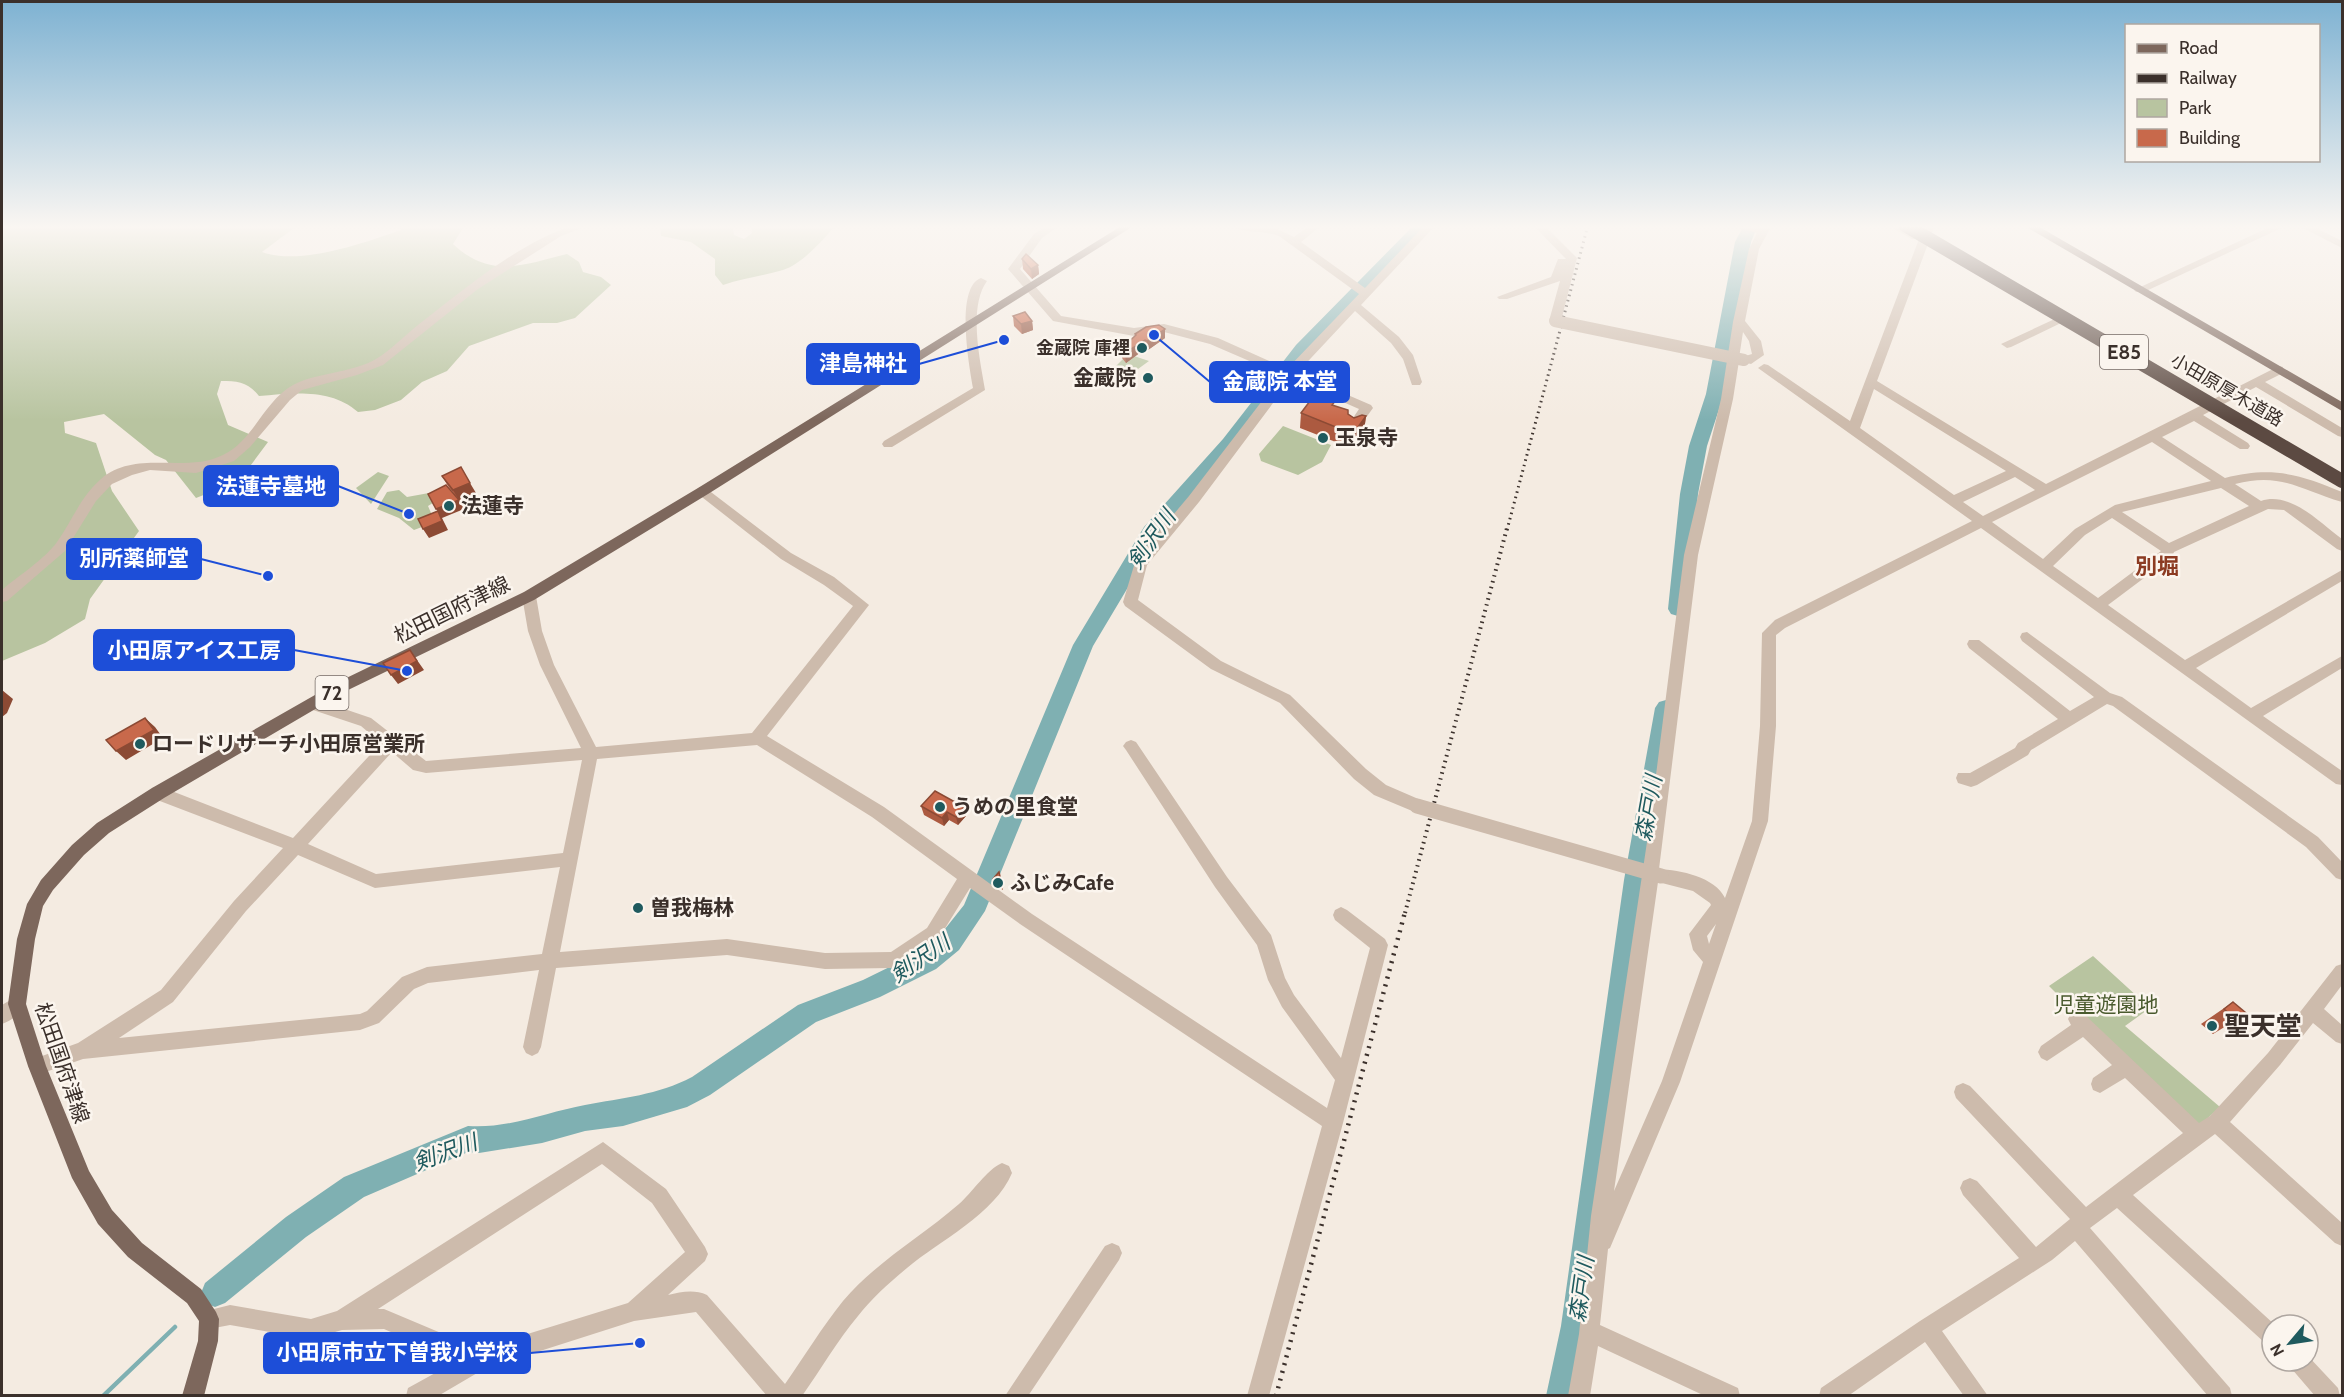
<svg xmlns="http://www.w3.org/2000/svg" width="2344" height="1397" viewBox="0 0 2344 1397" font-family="Cabin,'Noto Sans JP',sans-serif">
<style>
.green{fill:#b8c4a0}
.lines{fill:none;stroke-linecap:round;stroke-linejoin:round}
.stream{stroke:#7fb0b2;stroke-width:4.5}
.river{fill:#7fb0b2;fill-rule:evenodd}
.minor{fill:#cdbbac;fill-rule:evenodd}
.major{fill:#7d675c;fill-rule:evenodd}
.rail-far2{stroke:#3b302b;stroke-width:3;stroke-dasharray:1.5 4;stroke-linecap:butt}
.rail-far1{stroke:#3b302b;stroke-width:4;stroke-dasharray:1.5 4.5;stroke-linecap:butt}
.rail{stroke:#3b302b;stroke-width:4.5;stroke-dasharray:2 6;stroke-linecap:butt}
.minor-bridge-far1{stroke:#cdbbac;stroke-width:12}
.minor-bridge{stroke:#cdbbac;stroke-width:15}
.highway-bridge{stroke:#5c4a42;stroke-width:14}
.wall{fill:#ac5a40}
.shaded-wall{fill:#8c4a34}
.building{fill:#c8694b;stroke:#8c4a34;stroke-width:1.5}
.poi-dot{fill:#1f5a5e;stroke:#fbf5ee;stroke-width:2}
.labels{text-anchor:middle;stroke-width:5;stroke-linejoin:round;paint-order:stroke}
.far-poi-label{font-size:18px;font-weight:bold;fill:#3b302b;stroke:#fbf5ee;text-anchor:end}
.far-street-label{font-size:18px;fill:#3b302b;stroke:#fbf5ee}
.shield{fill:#fbf5ee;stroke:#756b66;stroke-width:1.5}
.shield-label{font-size:20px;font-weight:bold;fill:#3b302b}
.poi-label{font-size:21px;font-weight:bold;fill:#3b302b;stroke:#fbf5ee;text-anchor:start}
.street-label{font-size:21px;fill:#3b302b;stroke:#fbf5ee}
.park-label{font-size:21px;fill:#4a5a2e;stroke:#fbf5ee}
.water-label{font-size:22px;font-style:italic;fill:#1f5a5e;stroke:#fbf5ee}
.neighbourhood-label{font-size:22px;font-weight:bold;fill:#8c3b22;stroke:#fbf5ee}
.near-poi-label{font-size:26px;font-weight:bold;fill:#3b302b;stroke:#fbf5ee;text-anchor:start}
.leader{fill:none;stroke:#1d4ed8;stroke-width:2}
.callout-dot{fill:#1d4ed8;stroke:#fbf5ee;stroke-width:2}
.callout{fill:#1d4ed8;stroke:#1d4ed8;stroke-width:2}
.callout-label{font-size:22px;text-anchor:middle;font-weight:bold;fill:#fff}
</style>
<rect width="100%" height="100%" fill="#f4ebe1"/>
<path class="green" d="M 11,225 L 298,225 L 262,252 C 299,266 364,243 401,230 L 397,225 L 465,225 L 453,244 C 490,279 523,265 567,254 L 579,262 L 583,272 L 601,277 L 611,285 L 575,318 L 557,323 L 533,323 L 469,346 L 447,371 L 422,382 L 401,400 L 375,410 L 358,412 C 331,388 293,393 259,396 C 248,382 238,381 221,381 L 217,394 L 228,425 L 268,442 L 239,481 L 196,498 L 166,460 L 155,455 L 104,414 L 64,422 L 65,433 L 96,443 L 112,491 L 139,531 L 90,599 L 85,619 L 45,643 L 2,661 L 2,230 Z
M 660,225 L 732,225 L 734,235 L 744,239 L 752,233 L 751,225 L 836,225 C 823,240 802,264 783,270 C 763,276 743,278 723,285 L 715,275 L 715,259 L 691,242 L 661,236 Z
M 1128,354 L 1149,361 L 1138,369 L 1115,375 L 1110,372 Z
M 1283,426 L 1331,445 L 1322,462 L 1298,475 L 1261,461 L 1259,454 Z
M 378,472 L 389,476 L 371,504 L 356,488 Z
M 399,490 L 407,497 L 440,491 L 441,498 L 428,506 L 435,522 L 414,530 L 399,518 L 377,509 L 387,492 Z
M 2093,956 L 2150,1008 L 2125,1026 L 2220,1107 L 2199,1126 L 2104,1041 L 2049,986 Z"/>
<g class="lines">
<path class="stream" d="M 103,1396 L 175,1327"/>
<path class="river" d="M 1414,225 L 1429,225 L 1308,353 L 1235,447 L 1158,537 L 1093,646 L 985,911 L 959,950 L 936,969 L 880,997 L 816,1022 L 710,1095 L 687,1107 L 623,1126 L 585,1131 L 542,1143 L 479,1153 L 468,1152 L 364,1197 L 306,1237 L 225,1303 L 215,1307 L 205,1303 L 201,1293 L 205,1283 L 286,1217 L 344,1177 L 468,1126 C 508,1129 547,1112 585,1105 C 622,1098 658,1095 692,1077 L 798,1005 L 863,980 L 918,953 L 941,934 L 964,905 L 1073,645 L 1144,527 L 1223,439 L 1296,345 Z
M 1744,225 L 1758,225 L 1751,242 L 1724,394 L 1707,446 L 1698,494 L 1688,609 L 1685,614 L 1678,616 L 1671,614 L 1668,609 L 1680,494 L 1689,446 L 1706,394 L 1735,242 Z
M 1666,700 L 1673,702 L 1677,708 L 1648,880 L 1591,1326 L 1576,1396 L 1546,1396 L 1561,1326 L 1624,880 L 1655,708 L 1659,702 Z"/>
<path class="minor" d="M 574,225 L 590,225 L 561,236 L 478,289 L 383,365 L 357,375 L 302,390 L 290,400 L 250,447 L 234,461 L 196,473 L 150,470 L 132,475 L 112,484 L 96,501 L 65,551 L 7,601 L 2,602 L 2,590 C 18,576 45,559 57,542 C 72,521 81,496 101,479 C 136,449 185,474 223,455 C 253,441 264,401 293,385 C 315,373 352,373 376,359 C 391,350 404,336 418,325 C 465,289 518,243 574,225 Z
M 1048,225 L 1060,225 L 1042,238 L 1020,269 L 1061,316 L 1134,328 L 1164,324 L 1218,338 L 1287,369 L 1359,294 L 1279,236 C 1264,230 1242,234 1231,225 L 1269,225 L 1294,237 L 1310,225 L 1322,225 L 1301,242 L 1365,288 L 1425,225 L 1436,225 L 1361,305 L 1399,337 L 1413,355 L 1422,382 L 1420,385 L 1412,385 L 1403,359 L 1391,343 L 1355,311 L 1297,373 L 1371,405 L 1373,408 L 1357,430 L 1353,431 L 1347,427 L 1359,409 L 1291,379 L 1199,502 L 1147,565 L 1138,600 L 1221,661 L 1290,695 L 1366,769 L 1386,785 L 1423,801 L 1425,806 L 1423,811 L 1417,813 L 1374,795 L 1354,779 L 1280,703 L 1211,669 L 1125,606 L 1123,602 L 1136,559 L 1189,496 L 1282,375 L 1210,344 L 1164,332 L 1134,336 L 1053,321 L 1008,269 L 1034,234 Z
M 1533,225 L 1544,225 L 1577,258 L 1561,321 L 1555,324 L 1549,321 L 1560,281 L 1507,299 L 1499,299 L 1497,297 L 1551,277 L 1558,259 L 1566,259 Z
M 1739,225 L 1760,227 L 1762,225 L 1772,225 L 1759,249 L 1745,321 L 1761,341 L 1764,355 L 1751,364 L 1739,361 L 1733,399 L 1698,555 L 1659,869 C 1680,870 1715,877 1725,898 L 1752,821 L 1760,726 L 1762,633 L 1775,620 L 1972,521 L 1758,368 L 1764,364 L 1768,365 L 1850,421 L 1919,239 L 1912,239 L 1887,225 L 1900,225 L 1921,236 L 1925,225 L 1935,225 L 1877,381 L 2046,484 L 2279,366 L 2283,367 L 2283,373 L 2265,382 L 2342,428 L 2342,437 L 2338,436 L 2256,387 L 2203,415 L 2248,443 L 2250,446 L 2248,449 L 2240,449 L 2194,421 L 2162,437 L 2225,478 C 2271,466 2300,474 2342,492 L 2342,502 C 2300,490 2282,472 2235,484 L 2261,501 C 2291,491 2320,523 2342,539 L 2342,551 L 2337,549 L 2284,510 L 2268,509 L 2174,552 L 2172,557 L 2108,605 L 2185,660 L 2342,570 L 2342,581 L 2196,668 L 2251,708 L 2342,656 L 2342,668 L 2263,716 L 2342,771 L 2342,785 L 2336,784 L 1981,528 L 1785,628 L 1776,635 L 1776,726 L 1768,821 L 1680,1082 L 1610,1248 L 1608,1249 L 1600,1325 L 1738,1388 L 1740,1396 L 1705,1396 L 1598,1346 L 1590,1396 L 1568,1396 L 1579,1334 L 1591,1216 L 1650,822 L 1684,555 L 1721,399 L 1733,322 L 1749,249 L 1757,233 L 1740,228 ZM 1743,332 L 1749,341 L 1752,354 L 1739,358 ZM 1874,389 L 2006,471 L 1954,495 L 1860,428 ZM 2152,442 L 2211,481 L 2115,505 L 2075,529 L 2043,559 L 1992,522 ZM 2015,477 L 2035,490 L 1983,516 L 1963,502 ZM 2221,488 L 2249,506 L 2169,543 L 2122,512 ZM 2112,518 L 2161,551 L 2098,598 L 2053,566 L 2085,535 ZM 1658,882 L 1693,891 L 1710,903 L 1711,905 L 1689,934 L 1693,950 L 1703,962 L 1662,1081 L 1614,1191 ZM 1716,924 L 1709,944 L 1707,936 Z
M 2274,225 L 2288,225 L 2144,292 L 2136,292 L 2134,290 Z
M 2297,225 L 2310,225 L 2342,241 L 2342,248 Z
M 981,278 L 987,281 C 968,307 980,360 985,390 L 892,447 L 884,447 L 882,444 L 884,441 L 973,388 C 969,366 955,287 981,278 Z
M 2059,317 L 2063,318 L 2063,322 L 2011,347 L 2007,348 L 2001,344 Z
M 703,486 L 791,553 L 834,577 L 869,605 L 767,736 L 884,807 L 1032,914 L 1327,1108 L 1335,1080 L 1282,1007 L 1268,980 L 1257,945 L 1215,887 L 1126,750 L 1123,746 L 1126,742 L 1131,740 L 1136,742 L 1227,877 L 1271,935 L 1285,978 L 1294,995 L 1341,1058 L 1370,948 L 1335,920 L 1333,915 L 1335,910 L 1341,907 L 1347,910 L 1385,939 L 1388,945 L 1343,1123 L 1269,1396 L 1247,1396 L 1322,1126 L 1020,924 L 970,888 L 939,938 L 910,961 L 891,968 L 825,969 L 727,955 L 556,968 L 541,1047 L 538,1053 L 532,1056 L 526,1053 L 523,1047 L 539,970 L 428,983 L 414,989 L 379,1023 L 360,1030 L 83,1059 L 37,1075 L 31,1072 L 28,1066 L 31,1060 L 78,1043 L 161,990 L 234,901 L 283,848 L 152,798 L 150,793 L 152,788 L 158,786 L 164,788 L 293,838 L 381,743 L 361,726 L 307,708 L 304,704 L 307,700 L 312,698 L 371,718 L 426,761 L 581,748 L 540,665 L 528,631 L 522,596 L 524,592 L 534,592 L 536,596 L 542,631 L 554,665 L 596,747 L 752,733 L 853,606 L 824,585 L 781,559 L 698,494 L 696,491 L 698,488 ZM 757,745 L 872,817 L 957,879 L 927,928 L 891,952 L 825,953 L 727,939 L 560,952 L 597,759 ZM 392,752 L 413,770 L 426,773 L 582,760 L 563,853 L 376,874 L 308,844 ZM 298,855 L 375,888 L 560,867 L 542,954 L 427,967 L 402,977 L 367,1011 L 360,1014 L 119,1038 L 173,1002 L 246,911 Z
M 2027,632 L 2110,693 L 2122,697 L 2318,837 L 2342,862 L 2342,880 L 2336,878 L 2306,847 L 2113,706 L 2107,704 L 2031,750 L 2028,755 L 1977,785 L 1971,787 L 1958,783 L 1956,778 L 1958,773 L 1970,773 L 2015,748 L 2018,743 L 2058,719 L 1969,648 L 1967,644 L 1969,640 L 1979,640 L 2070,711 L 2094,697 L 2022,641 L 2020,637 L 2022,633 Z
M 2342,964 L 2342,985 L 2324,1009 L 2342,1025 L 2342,1044 L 2336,1042 L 2313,1023 L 2280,1065 L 2230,1122 L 2342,1223 L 2342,1246 L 2335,1243 L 2215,1134 L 2133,1195 L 2275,1325 L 2272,1325 L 2272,1346 L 2265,1343 L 2117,1208 L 2090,1228 L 2230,1388 L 2232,1396 L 2208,1396 L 2075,1241 L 2052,1260 L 1942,1331 L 1988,1396 L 1964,1396 L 1925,1342 L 1848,1396 L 1819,1396 L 1821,1388 L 1920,1321 L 2019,1258 L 1963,1195 L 1960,1188 L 1963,1181 L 1970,1178 L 1977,1181 L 2036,1247 L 2070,1219 L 1956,1098 L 1954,1092 L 1956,1086 L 1963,1083 L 1970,1086 L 2086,1207 L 2183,1133 L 2125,1078 L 2100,1093 L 2093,1090 L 2091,1084 L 2093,1078 L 2112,1065 L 2083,1037 L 2047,1061 L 2041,1058 L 2038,1052 L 2041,1046 L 2071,1025 L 2068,1019 L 2071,1013 L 2077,1011 L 2083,1013 L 2199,1123 L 2210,1116 L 2268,1053 L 2336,966 Z
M 17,996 L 23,998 L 26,1004 C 22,1013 11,1021 2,1024 L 2,1005 Z
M 603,1142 L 666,1189 L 705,1247 L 708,1254 L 705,1261 L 668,1295 C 681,1292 694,1289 707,1295 L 785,1384 C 804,1357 822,1327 843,1301 C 876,1262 921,1237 959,1204 C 973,1192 986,1170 1002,1163 L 1009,1166 L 1012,1173 C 995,1214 939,1241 907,1268 C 890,1282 871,1299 858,1316 C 837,1341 821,1369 802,1396 L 767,1396 L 696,1312 L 634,1321 L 484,1369 L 438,1396 L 406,1396 L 408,1388 L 457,1361 L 384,1329 L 342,1330 L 311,1339 L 230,1325 L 209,1329 L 202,1326 L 199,1319 L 202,1312 L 230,1305 L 311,1319 L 337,1311 ZM 602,1164 L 652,1203 L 685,1252 L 628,1303 L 479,1349 L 384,1309 L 378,1309 Z
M 1112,1243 L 1119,1246 L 1122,1253 L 1119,1260 L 1028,1396 L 1005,1396 L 1105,1246 Z
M 2308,1356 L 2338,1388 L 2340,1396 L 2315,1396 L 2291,1368 L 2287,1361 L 2308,1361 Z"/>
<path class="major" d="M 1123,225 L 1135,225 L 708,494 L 534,600 L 346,691 L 164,798 L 109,833 L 84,855 L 53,890 L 43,906 L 35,939 L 26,1004 L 46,1066 L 89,1171 L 112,1210 L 142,1243 L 201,1289 L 216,1312 L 219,1319 L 218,1341 L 204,1396 L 182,1396 L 198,1341 L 199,1321 L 187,1303 L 128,1257 L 98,1224 L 72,1178 L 28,1066 L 8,1004 L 17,939 L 27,904 L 41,880 L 72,845 L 97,823 L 152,788 L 336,683 L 524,592 L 698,488 Z
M 2023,225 L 2036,225 L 2342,402 L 2342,411 Z"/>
<path class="rail-far2" d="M 1507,530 L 1588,225"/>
<path class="rail-far1" d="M 1405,913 L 1507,528"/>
<path class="rail" d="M 1276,1396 L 1405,912"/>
<path class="minor-bridge-far1" d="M 1555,321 L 1744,360"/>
<path class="minor-bridge" d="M 1417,806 L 1661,876"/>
<path class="highway-bridge" d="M 1905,225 L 2342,481"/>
</g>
<path class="wall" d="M 1022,259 L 1038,265 L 1039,274 L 1032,279 L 1023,269 Z
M 1013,316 L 1032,321 L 1033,330 L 1022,334 L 1014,326 Z
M 1165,329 L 1165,338 L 1148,350 L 1145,349 L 1126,363 L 1122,358 L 1122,348 L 1135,337 L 1135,334 Z
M 1335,406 L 1354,418 L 1366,416 L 1364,431 L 1351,448 L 1300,428 L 1301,413 Z
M 442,476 L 476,493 L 459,500 L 448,486 Z
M 921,806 L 964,807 L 966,816 L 958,825 L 949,820 L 944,826 L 924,815 Z
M 999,872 L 1003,890 L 994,884 L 993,879 Z
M 2233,1002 L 2236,1020 L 2213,1034 L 2201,1024 Z"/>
<path class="shaded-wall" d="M 1038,265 L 1039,274 L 1032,279 L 1031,269 Z
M 1032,321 L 1033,330 L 1022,334 L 1021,324 Z
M 1165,329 L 1165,338 L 1148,350 L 1147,341 Z
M 1145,340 L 1145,349 L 1126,363 L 1125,353 Z
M 1366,416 L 1364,431 L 1351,448 L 1353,434 Z
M 470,483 L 476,493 L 459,500 L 453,490 Z
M 459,500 L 464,509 L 442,518 L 448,530 L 429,538 L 423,529 L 439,513 L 436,509 Z
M 410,650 L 424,670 L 398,684 L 391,675 Z
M 2,690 L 13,699 L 7,713 L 2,717 Z
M 145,718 L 155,727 L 163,738 L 126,760 L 116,751 Z
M 964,807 L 966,816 L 958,825 L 956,817 Z
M 947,812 L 949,820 L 944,826 L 942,818 Z"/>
<path class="building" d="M 1026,254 L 1038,265 L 1031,269 L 1022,259 Z
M 1025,312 L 1032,321 L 1021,324 L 1013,316 Z
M 1159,325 L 1165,329 L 1147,341 L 1145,340 L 1125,353 L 1122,348 L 1136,335 L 1135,334 L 1146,327 Z
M 1316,393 L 1336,400 L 1332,405 L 1348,410 L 1348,414 L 1354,418 L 1362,415 L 1366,416 L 1353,434 L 1301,413 Z
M 461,467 L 470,483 L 453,490 L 442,476 Z
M 446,485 L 459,500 L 436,509 L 428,494 Z
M 438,511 L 442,521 L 423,529 L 418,519 Z
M 410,650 L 417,661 L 391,675 L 383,663 Z
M 145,718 L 154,730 L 116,751 L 106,740 Z
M 935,791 L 964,807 L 956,817 L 947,812 L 942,818 L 921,806 Z
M 999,872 L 1002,886 L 993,879 Z
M 2233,1002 L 2246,1013 L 2236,1020 L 2224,1009 Z"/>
<linearGradient id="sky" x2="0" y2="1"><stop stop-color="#7eb2d2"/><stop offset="0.54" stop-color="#faf6f2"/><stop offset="1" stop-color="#faf6f2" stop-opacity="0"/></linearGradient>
<rect width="2344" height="420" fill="url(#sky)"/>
<g class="poi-dot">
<circle cx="1142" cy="348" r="6"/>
<circle cx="1148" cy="378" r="6"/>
<circle cx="1323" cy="438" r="6"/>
<circle cx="449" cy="506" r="6"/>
<circle cx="140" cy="744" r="6"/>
<circle cx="940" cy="807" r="6"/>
<circle cx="998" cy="883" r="6"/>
<circle cx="638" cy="908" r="6"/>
<circle cx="2212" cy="1026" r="6"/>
</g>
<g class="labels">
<g class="far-poi-label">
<text x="1130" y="354">金蔵院 庫裡</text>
</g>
<g class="far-street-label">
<text transform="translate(2227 390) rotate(30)" y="6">小田原厚木道路</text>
</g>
<g class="shield">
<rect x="2100" y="335" width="48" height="34" rx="4.5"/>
<rect x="315.5" y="676" width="33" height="34" rx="4.5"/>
</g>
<g class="shield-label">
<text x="2124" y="359">E85</text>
<text x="332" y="700">72</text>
</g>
<g class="poi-label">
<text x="1136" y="385" text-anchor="end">金蔵院</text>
<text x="1335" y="445">玉泉寺</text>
<text x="461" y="513">法蓮寺</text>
<text x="152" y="751">ロードリサーチ小田原営業所</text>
<text x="952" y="814">うめの里食堂</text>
<text x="1010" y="890">ふじみCafe</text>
<text x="650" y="915">曽我梅林</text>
</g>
<g class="street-label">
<text transform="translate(452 610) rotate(-26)" y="7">松田国府津線</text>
<text transform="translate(62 1063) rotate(71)" y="7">松田国府津線</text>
</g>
<g class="park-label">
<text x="2106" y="1012">児童遊園地</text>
</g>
<g class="water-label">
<text transform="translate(1151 539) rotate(-55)" y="8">剣沢川</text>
<text transform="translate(1648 808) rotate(-80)" y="8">森戸川</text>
<text transform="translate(920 958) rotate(-34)" y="8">剣沢川</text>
<text transform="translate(445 1152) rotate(-20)" y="8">剣沢川</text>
<text transform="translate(1581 1289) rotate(-82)" y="8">森戸川</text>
</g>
<g class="neighbourhood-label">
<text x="2157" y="574">別堀</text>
</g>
<g class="near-poi-label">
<text x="2224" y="1035">聖天堂</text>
</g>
</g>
<path class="leader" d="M1004 340L919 364M1154 335L1210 382M409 514L338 486M268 576L201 559M407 671L294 650M640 1343L530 1353"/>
<g class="callout-dot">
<circle cx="1004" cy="340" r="6"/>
<circle cx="1154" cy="335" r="6"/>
<circle cx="409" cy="514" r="6"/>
<circle cx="268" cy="576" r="6"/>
<circle cx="407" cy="671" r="6"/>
<circle cx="640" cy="1343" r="6"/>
</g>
<g class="callout">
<rect x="807" y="344" width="112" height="40" rx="6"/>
<rect x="1210" y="362" width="139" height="40" rx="6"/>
<rect x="204" y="466" width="134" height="40" rx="6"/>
<rect x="67" y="539" width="134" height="40" rx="6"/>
<rect x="94" y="630" width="200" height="40" rx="6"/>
<rect x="264" y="1333" width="266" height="40" rx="6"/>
</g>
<g class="callout-label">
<text x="863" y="371">津島神社</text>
<text x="1280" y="389">金蔵院 本堂</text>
<text x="271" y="494">法蓮寺墓地</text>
<text x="134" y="566">別所薬師堂</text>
<text x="194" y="658">小田原アイス工房</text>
<text x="397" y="1360">小田原市立下曽我小学校</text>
</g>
<rect width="2344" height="1397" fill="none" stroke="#3b302b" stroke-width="6"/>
<rect x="2125" y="24" width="195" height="138" fill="#fbf5ee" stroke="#aea6a0" stroke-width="1.5"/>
<rect x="2137" y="44" width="30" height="9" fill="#7d675c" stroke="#aea6a0" stroke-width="1.5"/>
<text x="2179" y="54" font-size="18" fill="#3b302b">Road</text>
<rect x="2137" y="74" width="30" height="9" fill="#3b302b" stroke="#aea6a0" stroke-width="1.5"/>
<text x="2179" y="84" font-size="18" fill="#3b302b">Railway</text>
<rect x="2137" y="99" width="30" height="18" fill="#b8c4a0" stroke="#aea6a0" stroke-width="1.5"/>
<text x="2179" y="114" font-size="18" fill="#3b302b">Park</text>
<rect x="2137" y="129" width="30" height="18" fill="#c8694b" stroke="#aea6a0" stroke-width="1.5"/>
<text x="2179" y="144" font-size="18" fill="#3b302b">Building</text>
<g transform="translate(2290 1343) rotate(241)"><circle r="28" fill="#fbf5ee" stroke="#aea6a0" stroke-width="1.5"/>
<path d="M0-4.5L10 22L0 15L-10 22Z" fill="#1f5a5e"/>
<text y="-9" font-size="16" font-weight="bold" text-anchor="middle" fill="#3b302b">N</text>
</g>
</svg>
